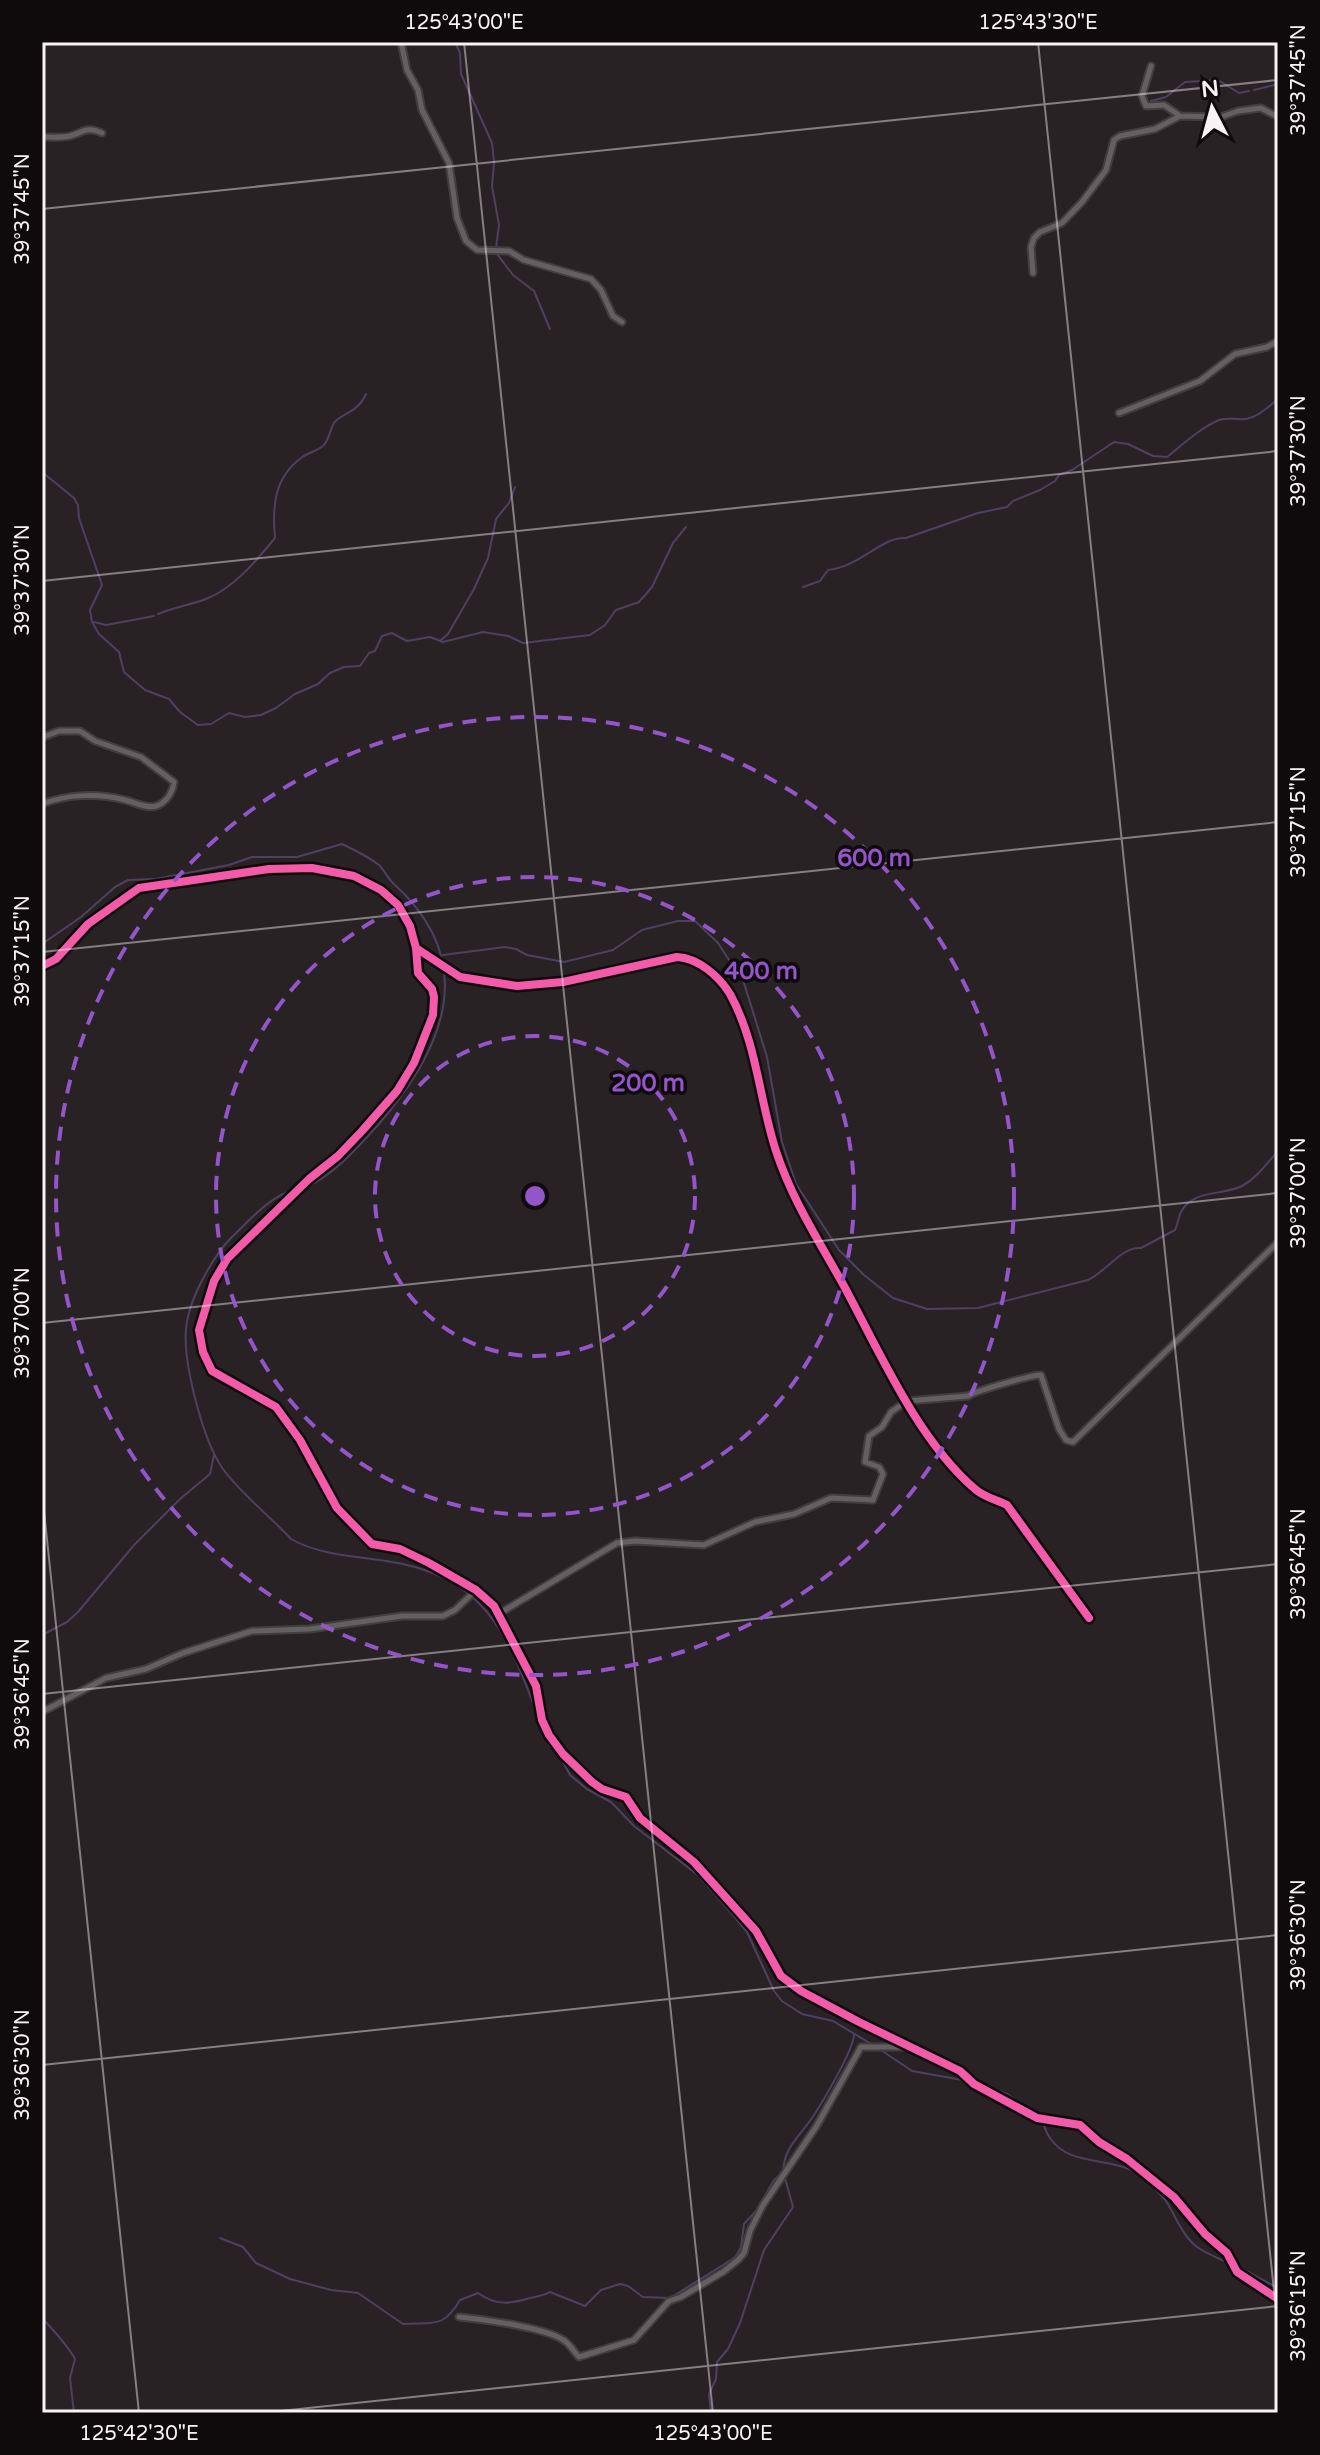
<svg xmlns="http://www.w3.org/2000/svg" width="1320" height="2455" viewBox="0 0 1320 2455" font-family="'Varela Round',sans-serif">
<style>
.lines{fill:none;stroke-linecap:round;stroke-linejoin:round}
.stream{stroke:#4d415f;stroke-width:2}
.minor-casing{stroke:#423e3f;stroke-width:9}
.minor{stroke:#646061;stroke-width:5}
.cycleway-casing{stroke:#0f0b0c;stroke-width:13}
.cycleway{stroke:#f35aa7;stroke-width:8}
.ticks{fill:none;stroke:#f9f2f4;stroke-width:2;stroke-opacity:0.45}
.ring{fill:none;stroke:#9454ca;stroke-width:4;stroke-dasharray:14 10}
.centre{fill:#9454ca;stroke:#0f0b0c;stroke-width:4}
.ring-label{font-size:24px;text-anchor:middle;font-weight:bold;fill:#9454ca;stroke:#0f0b0c;stroke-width:7;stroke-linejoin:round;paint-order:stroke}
.neatline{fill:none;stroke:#f9f2f4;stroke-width:3}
.ticks-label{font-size:20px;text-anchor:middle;fill:#f9f2f4}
</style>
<rect width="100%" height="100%" fill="#282224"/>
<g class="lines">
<path class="stream" d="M 455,42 L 460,53 L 461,74 L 492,143 L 494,162 L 492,186 L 499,225 L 496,248
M 1254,90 L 1278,84
M 1151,101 L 1166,97 L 1185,82 L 1218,80 L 1239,93 L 1249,91
M 497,254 L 513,275 L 534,291 L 550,329
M 42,472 L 74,498 L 78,505 L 79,518 L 102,585 L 90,610 L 92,622 L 99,634 L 119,652 L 124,672 L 145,690 L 169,699 L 180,712 L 198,725 L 211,724 L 229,713 L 245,717 L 261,715 L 276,708 L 295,694 L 318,684 L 330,673 L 344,667 L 360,666 L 369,653 L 375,651 L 382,636 L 392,633 L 407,641 L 430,637 L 443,642 L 483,632 L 508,636 L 523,643 L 590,635 L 605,625 L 616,610 L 639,602 L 652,587 L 673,543 L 686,527
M 803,587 L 820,581 L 828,570 C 860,567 882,536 906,538 L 978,513 L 1007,507 L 1013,501 L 1040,490 L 1055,481 L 1059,475 L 1072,470 L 1114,442 L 1128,444 L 1153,456 L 1167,457 C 1182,445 1200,428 1219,420 C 1226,418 1231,419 1238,419 C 1254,421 1267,408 1278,399
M 158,614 C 174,607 190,605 206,599 C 234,588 257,560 275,538 C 272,507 274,478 301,458 C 307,453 317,451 323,446 C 329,440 330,430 334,423 C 341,413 357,414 366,394
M 94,622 L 106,625 L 154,616
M 441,640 L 448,634 L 474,589 L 488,558 L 496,519 L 509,503 L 515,487
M 42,944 L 81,917 L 115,887 L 128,880 L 156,879 L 229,865 L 252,857 L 297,857 L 342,844 C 354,850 368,856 379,865 C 385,871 388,879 394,884 C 480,962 445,1048 378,1125 C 358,1147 333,1176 304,1188
M 443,955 L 505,947 L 516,949 L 527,955 L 564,962 L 613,950 L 642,930 L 678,921 L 695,921 L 718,943 L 744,983 L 767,1057 L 782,1142 L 796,1184 L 839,1250 L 864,1275 L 893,1298 L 927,1309 L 978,1308 L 1088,1280 C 1107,1271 1122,1246 1141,1248 L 1175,1230 C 1178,1224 1178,1218 1181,1212 C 1193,1189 1222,1196 1242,1186 C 1257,1178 1267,1163 1278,1151
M 294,1190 C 270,1196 250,1220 232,1237 C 212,1257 188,1301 186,1329 C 183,1363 203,1441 223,1469 C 242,1495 270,1516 291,1539 C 319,1555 355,1556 386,1561 C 500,1577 513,1655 549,1745 L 561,1758 L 570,1775 L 587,1789 L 611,1802 L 634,1826 L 698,1875 L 734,1916 L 747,1932 L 774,1991 L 782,2001 L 802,2014 L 833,2021 L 873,2045
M 42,1635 L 67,1622 L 78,1612 L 135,1544 L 180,1499 L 210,1474 L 214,1455
M 878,2048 L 912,2071 L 968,2081
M 978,2083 L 1007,2094 L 1038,2116
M 1042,2121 C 1045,2126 1046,2133 1050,2138 C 1070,2168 1111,2155 1139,2175 C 1148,2182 1159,2192 1166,2201 C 1176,2217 1182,2235 1197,2247 C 1207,2254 1220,2259 1231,2264
M 783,2172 C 784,2147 799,2137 812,2118 C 822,2103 853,2051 854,2035
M 220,2238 L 243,2247 L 256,2263 L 290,2279 L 331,2290 L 358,2293 L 403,2324 C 434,2322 443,2329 460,2300 L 478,2293 C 496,2306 510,2304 530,2298 C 538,2296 543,2296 550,2292 L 585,2306 L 601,2290 L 620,2284 L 628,2286 L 643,2297 L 670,2298 L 731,2260 L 736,2256 L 741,2247 L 744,2224 L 756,2211 L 774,2180 L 783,2172
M 1237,2266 L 1278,2288
M 42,2318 C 54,2331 67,2344 75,2359 L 70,2378 L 74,2413
M 711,2413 L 709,2394 L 716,2379 L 717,2362 L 728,2349 L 740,2323 L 764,2250 L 793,2207 L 785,2178"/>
<defs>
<path id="minor" d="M 401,42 L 407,70 L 418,90 L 422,110 L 449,163 L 457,218 L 466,241 L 477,250 L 509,251 L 524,260 L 591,279 L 601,290 L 613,316 L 622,322
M 1151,66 L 1142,96 L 1146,106 L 1164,105 L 1180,116 L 1221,117 L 1238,111 L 1261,108 L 1278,117
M 42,137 C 51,137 62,138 70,136 C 84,132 86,126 102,133
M 1033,273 L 1031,247 L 1034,238 L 1040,232 L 1062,223 L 1082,202 L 1106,170 L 1114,140 L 1120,136 L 1155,129 L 1180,116
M 1119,413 L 1200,381 L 1235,354 L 1267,347 L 1278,341
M 42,804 C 67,794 99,793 125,800 C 134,802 146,809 156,806 C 166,803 173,792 174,782 L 141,757 L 95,741 L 80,731 L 59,731 L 43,737
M 416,948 L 460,977 L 517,986 L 563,982 L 677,957 C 698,958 719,976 730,994 C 757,1043 759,1099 776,1151 C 792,1200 819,1241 844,1286 C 880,1353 918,1440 975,1489 C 985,1498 996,1499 1007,1505 L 1089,1618
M 42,966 L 56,959 L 88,924 L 139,888 L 269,869 L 312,868 L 354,876 L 381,890 L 398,905 L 410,926 L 416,948 L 418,973 L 432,989 L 434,997 L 433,1015 L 414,1063 L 397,1091 L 362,1131 L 338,1156 L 309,1179 L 227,1259 L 214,1281 L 199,1330 L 203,1352 L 212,1371 L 276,1407 L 300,1440 L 337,1508 L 372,1544 L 400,1549 L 429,1563 L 476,1590 L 494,1606 L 536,1686 L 542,1720 L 549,1735 L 563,1754 L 592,1782 L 602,1789 L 626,1797 L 640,1818 L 694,1862 L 756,1931 L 781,1976 L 801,1991 L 859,2022 L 960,2071 L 974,2084 L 1037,2118 L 1080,2125 L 1099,2142 L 1127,2159 L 1174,2197 L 1205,2234 L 1227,2253 L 1237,2272 L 1278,2299
M 500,1613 L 617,1543 L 635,1541 L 704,1545 L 755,1522 L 794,1514 L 831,1498 L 873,1500 L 883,1474 L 879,1467 L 865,1462 L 869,1436 L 882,1427 L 891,1412 L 907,1401 L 968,1396 C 975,1391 1032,1375 1041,1375 L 1059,1429 L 1066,1440 L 1073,1442 L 1278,1242
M 42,1712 L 106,1678 L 146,1669 L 183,1653 L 252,1631 L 310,1629 L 402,1616 L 443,1616 L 455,1610 L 476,1590
M 459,2317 C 482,2319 550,2328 566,2342 C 571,2346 574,2352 579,2357 L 634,2340 L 669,2301 L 681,2297 L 723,2272 L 738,2260 L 744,2253 L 750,2231 L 763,2205 L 816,2127 L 861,2047 L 906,2047"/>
</defs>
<use href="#minor" class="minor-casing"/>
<use href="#minor" class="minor"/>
<defs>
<path id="cycleway" d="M 416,948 L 460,977 L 517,986 L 563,982 L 677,957 C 698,958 719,976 730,994 C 757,1043 759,1099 776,1151 C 792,1200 819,1241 844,1286 C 880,1353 918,1440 975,1489 C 985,1498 996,1499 1007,1505 L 1089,1618
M 42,966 L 56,959 L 88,924 L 139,888 L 269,869 L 312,868 L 354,876 L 381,890 L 398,905 L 410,926 L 416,948 L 418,973 L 432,989 L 434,997 L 433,1015 L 414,1063 L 397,1091 L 362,1131 L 338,1156 L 309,1179 L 227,1259 L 214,1281 L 199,1330 L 203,1352 L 212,1371 L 276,1407 L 300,1440 L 337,1508 L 372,1544 L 400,1549 L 429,1563 L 476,1590 L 494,1606 L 536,1686 L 542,1720 L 549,1735 L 563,1754 L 592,1782 L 602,1789 L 626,1797 L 640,1818 L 694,1862 L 756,1931 L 781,1976 L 801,1991 L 859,2022 L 960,2071 L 974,2084 L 1037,2118 L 1080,2125 L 1099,2142 L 1127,2159 L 1174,2197 L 1205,2234 L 1227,2253 L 1237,2272 L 1278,2299"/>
</defs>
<use href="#cycleway" class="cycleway-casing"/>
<use href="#cycleway" class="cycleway"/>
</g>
<path class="ticks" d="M 464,42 L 713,2413M 1038,42 L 1278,2329M 42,209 L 1278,80M 42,581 L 1278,451M 42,952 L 1278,822M 42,1323 L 1278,1193M 42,1492 L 139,2413M 42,1694 L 1278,1564M 42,2065 L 1278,1935M 261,2413 L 1278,2306"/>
<g class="ring">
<circle cx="535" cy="1196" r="160"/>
<circle cx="535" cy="1196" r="319"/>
<circle cx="535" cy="1196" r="479"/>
</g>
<circle cx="535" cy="1196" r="12" class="centre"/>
<g class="ring-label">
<text x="874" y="866">600 m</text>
<text x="761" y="979">400 m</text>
<text x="648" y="1091">200 m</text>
</g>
<rect width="1320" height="2455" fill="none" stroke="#0f0b0c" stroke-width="88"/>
<g transform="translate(1212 108) rotate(354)" stroke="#0f0b0c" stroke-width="6" paint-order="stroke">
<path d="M0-6L14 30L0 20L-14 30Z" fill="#f9f2f4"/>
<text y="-12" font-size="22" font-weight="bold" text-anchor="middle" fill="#f9f2f4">N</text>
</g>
<rect x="44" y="44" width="1232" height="2367" class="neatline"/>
<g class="ticks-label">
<text x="464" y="29">125°43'00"E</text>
<text x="1038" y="29">125°43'30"E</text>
<text transform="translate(1298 80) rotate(-90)" y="7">39°37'45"N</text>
<text transform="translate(22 209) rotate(-90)" y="7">39°37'45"N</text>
<text transform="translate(1298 451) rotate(-90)" y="7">39°37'30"N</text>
<text transform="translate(22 580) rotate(-90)" y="7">39°37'30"N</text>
<text transform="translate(1298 822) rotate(-90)" y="7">39°37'15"N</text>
<text transform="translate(22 951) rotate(-90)" y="7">39°37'15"N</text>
<text transform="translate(1298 1193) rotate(-90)" y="7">39°37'00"N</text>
<text transform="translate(22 1323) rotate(-90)" y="7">39°37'00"N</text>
<text transform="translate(1298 1564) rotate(-90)" y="7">39°36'45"N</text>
<text transform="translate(22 1694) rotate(-90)" y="7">39°36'45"N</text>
<text transform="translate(1298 1935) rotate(-90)" y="7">39°36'30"N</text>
<text transform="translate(22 2065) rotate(-90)" y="7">39°36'30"N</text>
<text transform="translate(1298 2306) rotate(-90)" y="7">39°36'15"N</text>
<text x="139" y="2440">125°42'30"E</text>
<text x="713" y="2440">125°43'00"E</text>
</g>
</svg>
